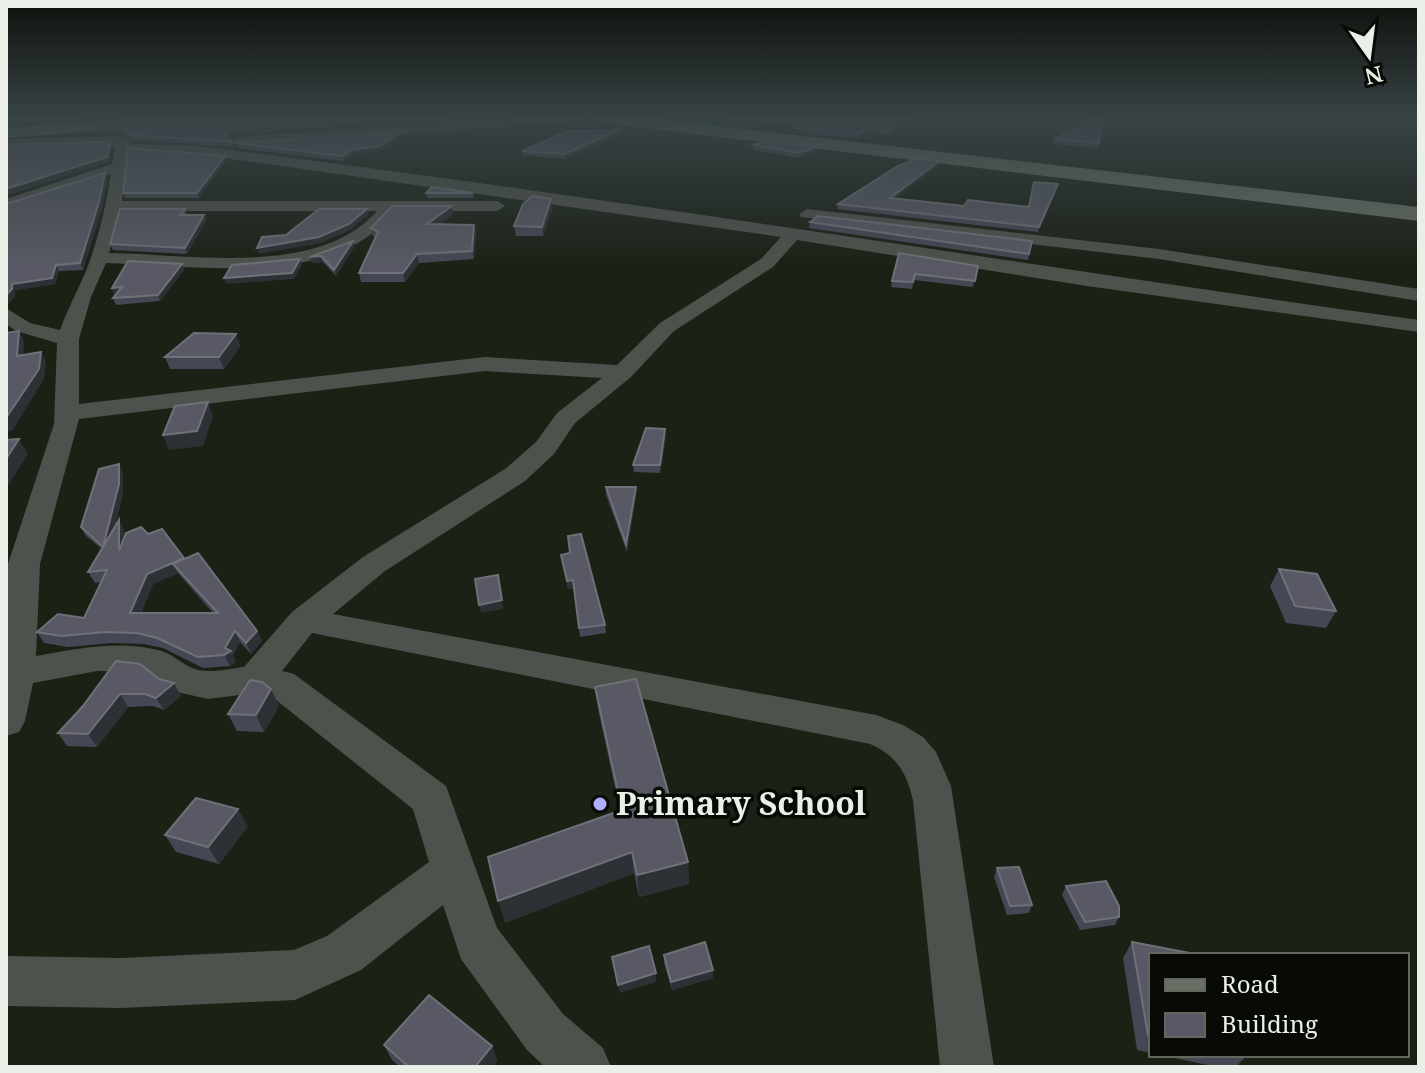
<svg xmlns="http://www.w3.org/2000/svg" width="1425" height="1073" viewBox="0 0 1425 1073" font-family="'Noto Serif',serif">
<style>
.lines{fill:none;stroke-linecap:round;stroke-linejoin:round}
.minor{fill:#4e524c;fill-rule:evenodd}
.secondary{fill:#696f65;fill-rule:evenodd}
.wall{fill:#464754;fill-rule:evenodd}
.shaded-wall{fill:#2d3034}
.building{fill:#585964;stroke:#6f7078;stroke-width:2}
.poi-dot{fill:#adaffb;stroke:#070a05;stroke-width:3}
.labels{text-anchor:middle;stroke-width:7;stroke-linejoin:round;paint-order:stroke}
.near-poi-label{font-size:32px;font-weight:bold;fill:#eaefe7;stroke:#070a05;text-anchor:start}
</style>
<rect width="100%" height="100%" fill="#1a2115"/>
<g class="lines">
<path class="minor" d="M 528,118 L 587,118 L 581,121 L 236,145 L 230,141 L 236,137 Z
M 124,136 L 130,140 L 128,143 C 154,146 181,144 207,147 C 612,197 1014,264 1419,320 L 1419,332 L 1087,286 L 797,240 L 773,267 L 674,331 L 631,377 L 575,423 L 554,454 L 525,481 L 385,571 L 333,614 L 876,715 L 903,725 L 923,737 L 936,752 L 951,786 L 994,1067 L 940,1067 L 913,800 C 906,772 897,756 870,744 L 312,633 L 282,671 L 294,674 L 446,786 L 497,928 L 563,1014 L 603,1048 L 611,1067 L 545,1067 L 527,1050 L 461,959 L 443,905 L 361,970 L 295,1000 L 121,1008 L 6,1006 L 6,956 L 121,958 L 294,950 L 327,936 L 429,862 L 413,809 L 271,696 L 255,693 L 208,699 L 168,690 L 149,674 L 132,671 L 97,671 L 33,683 L 25,721 L 19,732 L 6,736 L 8,564 L 54,424 L 57,343 L 16,331 L 6,324 L 6,308 L 30,323 L 60,330 C 68,308 79,288 88,266 C 99,236 106,205 111,174 L 6,209 L 6,199 L 112,164 L 115,148 L 104,144 L 6,147 L 6,139 ZM 127,150 L 204,155 L 781,237 L 761,259 L 660,323 L 617,365 L 485,357 L 79,404 L 79,339 L 91,297 L 106,263 C 189,265 339,290 393,211 L 497,211 L 505,206 L 497,201 L 122,201 ZM 120,211 L 377,211 C 318,278 190,254 109,253 ZM 485,371 L 602,378 L 557,413 L 536,442 L 505,469 L 363,557 L 292,612 L 244,667 C 228,669 206,675 190,667 C 178,661 171,653 158,650 C 116,640 77,649 36,656 L 40,564 L 79,419 Z
M 807,209 L 1159,249 L 1419,289 L 1419,301 L 1159,259 L 801,217 L 799,214 Z"/>
<path class="secondary" d="M 135,118 L 206,118 L 198,123 L 6,138 L 6,128 Z
M 597,118 L 647,118 L 1419,207 L 1419,221 L 605,123 Z"/>
</g>
<path class="wall" d="M 201,118 L 448,118 L 446,120 L 236,134 L 229,139 L 233,142 L 234,147 L 133,140 L 124,133 L 101,134 L 99,128 L 196,121 Z
M 726,118 L 910,118 L 888,135 L 864,132 L 860,137 L 845,138 L 795,132 L 796,127 Z
M 620,130 L 620,134 L 565,159 L 522,155 L 522,151 Z
M 401,132 L 402,136 L 381,151 L 353,154 L 344,161 L 238,148 L 236,143 Z
M 1055,139 L 1099,143 L 1098,148 L 1053,144 Z
M 753,145 L 816,147 L 816,151 L 799,158 L 753,150 Z
M 226,161 L 199,198 L 125,198 L 123,193 Z
M 939,161 L 938,166 L 895,198 L 964,206 L 1029,207 L 1057,189 L 1038,232 L 837,209 L 838,204 Z
M 107,178 L 102,208 L 83,270 L 59,271 L 55,284 L 15,290 L 15,296 L 6,306 L 6,204 Z
M 426,193 L 473,193 L 474,198 L 427,198 Z
M 552,208 L 543,236 L 516,236 L 514,226 Z
M 185,209 L 187,214 L 204,215 L 206,220 L 187,254 L 113,250 L 110,244 Z
M 453,214 L 439,225 L 474,225 L 476,233 L 474,259 L 419,263 L 405,282 L 361,282 L 359,273 L 375,237 L 373,236 L 371,228 Z
M 810,222 L 1032,241 L 1028,260 L 809,228 Z
M 353,241 L 354,247 L 336,276 L 323,262 L 312,263 L 310,257 Z
M 899,253 L 978,266 L 973,287 L 914,280 L 912,289 L 891,287 Z
M 182,264 L 184,270 L 160,301 L 116,305 L 113,298 L 116,294 L 114,295 L 112,288 Z
M 236,334 L 240,346 L 224,369 L 170,369 L 165,357 Z
M 666,437 L 660,473 L 634,472 L 633,465 Z
M 123,472 L 123,492 L 115,527 L 119,520 L 124,530 L 124,538 L 148,534 L 184,559 L 257,631 L 262,641 L 251,654 L 240,642 L 233,655 L 236,662 L 230,666 L 203,668 L 163,648 L 143,644 L 112,643 L 68,647 L 44,643 L 37,632 L 84,618 L 101,582 L 95,583 L 88,572 L 102,549 L 85,535 L 81,527 ZM 178,573 L 213,613 L 141,613 L 153,584 Z
M 606,487 L 636,487 L 636,495 L 627,552 L 606,495 Z
M 561,555 L 605,625 L 606,633 L 580,637 L 574,588 L 568,589 Z
M 1279,569 L 1336,611 L 1326,628 L 1286,623 L 1270,586 Z
M 159,679 L 181,696 L 164,710 L 153,706 L 128,707 L 97,747 L 67,746 L 58,733 L 83,706 Z
M 595,687 L 688,862 L 689,884 L 639,897 L 634,873 L 505,923 L 620,810 L 598,709 Z
M 271,689 L 279,706 L 264,732 L 237,731 L 228,714 Z
M 248,826 L 219,864 L 176,852 L 165,835 Z
M 997,868 L 1032,905 L 1029,913 L 1007,915 L 994,877 Z
M 1066,886 L 1119,917 L 1115,925 L 1080,930 L 1062,895 Z
M 1132,942 L 1151,955 L 1151,1053 L 1137,1050 L 1123,958 Z
M 664,955 L 713,978 L 672,990 L 664,963 Z
M 384,1045 L 492,1046 L 497,1061 L 493,1067 L 400,1067 L 392,1060 Z
M 1160,1055 L 1247,1055 L 1236,1067 L 1217,1067 Z"/>
<path class="shaded-wall" d="M 41,118 L 92,118 L 6,126 L 6,121 Z
M 402,118 L 448,118 L 446,120 L 236,134 L 227,140 L 225,135 L 234,129 Z
M 905,118 L 910,118 L 888,135 L 888,131 Z
M 620,130 L 620,134 L 565,159 L 565,154 Z
M 401,132 L 402,136 L 381,151 L 353,154 L 344,161 L 343,156 L 352,150 Z
M 110,145 L 112,150 L 109,162 L 6,196 L 6,189 Z
M 816,147 L 816,151 L 799,158 L 799,153 Z
M 225,156 L 226,161 L 199,198 L 197,193 Z
M 939,161 L 938,166 L 889,203 L 890,198 Z
M 105,173 L 107,178 L 102,208 L 83,270 L 80,263 Z
M 1058,184 L 1057,189 L 1038,232 L 1039,227 Z
M 551,199 L 552,208 L 543,236 L 542,227 Z
M 452,206 L 453,214 L 429,233 L 427,224 Z
M 367,209 L 369,214 L 350,230 L 321,243 L 259,254 L 257,248 Z
M 204,215 L 206,220 L 187,254 L 185,248 Z
M 474,225 L 476,233 L 474,259 L 472,251 Z
M 353,241 L 354,247 L 336,276 L 334,270 Z
M 417,254 L 419,263 L 405,282 L 403,273 Z
M 321,256 L 323,262 L 312,263 L 310,257 Z
M 300,259 L 302,265 L 294,279 L 226,284 L 224,278 Z
M 182,264 L 184,270 L 160,301 L 158,295 Z
M 56,265 L 59,271 L 55,284 L 15,290 L 15,296 L 6,306 L 6,295 L 12,284 Z
M 122,287 L 125,294 L 114,295 L 112,288 Z
M 19,331 L 24,341 L 23,367 L 17,356 Z
M 236,334 L 240,346 L 224,369 L 219,357 Z
M 41,352 L 46,362 L 44,379 L 12,431 L 6,431 L 6,418 Z
M 208,402 L 213,417 L 203,446 L 169,450 L 163,435 Z
M 665,429 L 666,437 L 660,473 L 660,465 Z
M 19,439 L 28,454 L 6,489 L 6,459 Z
M 119,464 L 123,472 L 123,492 L 108,555 L 103,547 Z
M 636,487 L 636,495 L 627,552 L 626,544 Z
M 119,520 L 124,530 L 125,562 L 119,551 Z
M 184,558 L 189,568 L 173,564 L 178,573 L 153,584 L 136,624 L 130,613 L 147,574 Z
M 498,575 L 503,609 L 481,613 L 479,605 Z
M 573,580 L 575,588 L 568,589 L 567,581 Z
M 235,631 L 240,642 L 233,655 L 236,662 L 230,666 L 224,655 L 225,648 Z
M 257,631 L 262,641 L 251,654 L 246,643 Z
M 174,683 L 181,696 L 164,710 L 156,698 Z
M 271,689 L 279,706 L 264,732 L 256,715 Z
M 120,694 L 128,707 L 97,747 L 88,734 Z
M 238,809 L 248,826 L 219,864 L 208,847 Z
M 632,852 L 634,873 L 505,923 L 498,901 Z
M 688,862 L 689,884 L 639,897 L 637,875 Z
M 713,970 L 713,978 L 672,990 L 671,982 Z
M 656,973 L 656,982 L 620,993 L 618,985 Z
M 492,1046 L 497,1061 L 493,1067 L 475,1067 Z"/>
<path class="building" d="M 6,118 L 41,118 L 6,121 Z
M 201,118 L 402,118 L 234,129 L 225,135 L 233,142 L 131,135 L 122,128 L 99,128 L 196,121 Z
M 758,118 L 905,118 L 888,131 L 865,128 L 861,133 L 845,133 L 795,128 L 804,124 Z
M 1095,118 L 1102,118 L 1099,143 L 1055,139 Z
M 620,130 L 565,154 L 522,151 L 568,131 Z
M 401,132 L 380,146 L 352,150 L 343,156 L 236,143 Z
M 764,141 L 816,147 L 799,153 L 753,145 Z
M 102,142 L 110,145 L 107,157 L 6,189 L 6,145 Z
M 128,148 L 225,156 L 197,193 L 123,193 Z
M 917,159 L 939,161 L 890,198 L 964,206 L 968,200 L 1029,207 L 1034,182 L 1058,184 L 1039,227 L 838,204 L 898,166 Z
M 105,173 L 99,202 L 80,263 L 56,265 L 52,278 L 12,284 L 12,289 L 6,295 L 6,204 Z
M 432,187 L 473,193 L 426,193 Z
M 533,196 L 551,199 L 542,227 L 514,226 L 523,204 Z
M 392,206 L 452,206 L 427,224 L 474,225 L 472,251 L 417,254 L 403,273 L 359,273 L 378,232 L 371,228 Z
M 120,209 L 185,209 L 180,215 L 204,215 L 185,248 L 110,244 Z
M 319,209 L 367,209 L 349,224 L 319,237 L 257,248 L 262,237 L 286,235 Z
M 818,216 L 1032,241 L 1029,254 L 810,222 Z
M 353,241 L 334,270 L 321,256 L 310,257 Z
M 899,253 L 978,266 L 975,281 L 915,274 L 913,282 L 892,281 Z
M 300,259 L 292,273 L 224,278 L 232,265 Z
M 128,261 L 182,264 L 158,295 L 113,298 L 122,287 L 112,288 Z
M 19,331 L 17,356 L 41,352 L 39,369 L 6,418 L 6,333 Z
M 194,333 L 236,334 L 219,357 L 165,357 Z
M 208,402 L 197,431 L 163,435 L 175,406 Z
M 646,428 L 665,429 L 660,465 L 633,465 Z
M 19,439 L 6,459 L 6,440 Z
M 119,464 L 119,484 L 103,547 L 81,527 L 99,469 Z
M 606,487 L 636,487 L 626,544 Z
M 119,520 L 119,551 L 126,533 L 141,527 L 148,534 L 162,529 L 184,558 L 147,574 L 130,613 L 218,613 L 173,564 L 198,553 L 257,631 L 246,643 L 235,631 L 225,648 L 231,651 L 224,655 L 198,657 L 157,638 L 137,633 L 105,632 L 61,636 L 37,632 L 58,614 L 84,618 L 107,570 L 88,572 Z
M 581,534 L 605,625 L 579,628 L 573,580 L 567,581 L 561,555 L 570,553 L 568,536 Z
M 1279,569 L 1317,574 L 1336,611 L 1295,606 Z
M 498,575 L 502,600 L 479,605 L 475,579 Z
M 116,661 L 140,664 L 159,679 L 174,683 L 156,698 L 145,694 L 120,694 L 88,734 L 58,733 L 83,706 Z
M 636,679 L 688,862 L 637,875 L 632,852 L 498,901 L 488,857 L 622,810 L 595,687 Z
M 250,680 L 262,682 L 271,689 L 256,715 L 228,714 Z
M 196,798 L 238,809 L 208,847 L 165,835 Z
M 1019,867 L 1032,905 L 1010,906 L 997,868 Z
M 1106,881 L 1119,906 L 1119,917 L 1085,922 L 1066,886 Z
M 705,942 L 713,970 L 671,982 L 664,955 Z
M 1132,942 L 1200,955 L 1151,955 L 1151,1036 L 1148,1035 Z
M 649,946 L 656,973 L 618,985 L 612,957 Z
M 429,995 L 492,1046 L 475,1067 L 409,1067 L 384,1045 Z"/>
<linearGradient id="sky" x2="0" y2="1"><stop stop-color="#0e120c"/><stop offset="0.44" stop-color="#384346"/><stop offset="1" stop-color="#384346" stop-opacity="0"/></linearGradient>
<rect width="1425" height="268" fill="url(#sky)"/>
<circle class="poi-dot" cx="600" cy="804" r="8"/>
<g class="labels">
<g class="near-poi-label">
<text x="616" y="815">Primary School</text>
</g>
</g>
<rect width="1425" height="1073" fill="none" stroke="#eaefe7" stroke-width="16"/>
<rect x="1149" y="953" width="260" height="104" fill="#070a05" stroke="#62665f" stroke-width="2"/>
<rect x="1165" y="979" width="40" height="12" fill="#696f65" stroke="#62665f" stroke-width="2"/>
<text x="1221" y="993" font-size="24" fill="#eaefe7">Road</text>
<rect x="1165" y="1013" width="40" height="24" fill="#585964" stroke="#62665f" stroke-width="2"/>
<text x="1221" y="1033" font-size="24" fill="#eaefe7">Building</text>
<g transform="translate(1369 56) rotate(166)" stroke="#070a05" stroke-width="6" paint-order="stroke">
<path d="M0-6L14 30L0 20L-14 30Z" fill="#eaefe7"/>
<text y="-12" font-size="22" font-weight="bold" text-anchor="middle" fill="#eaefe7">N</text>
</g>
</svg>
